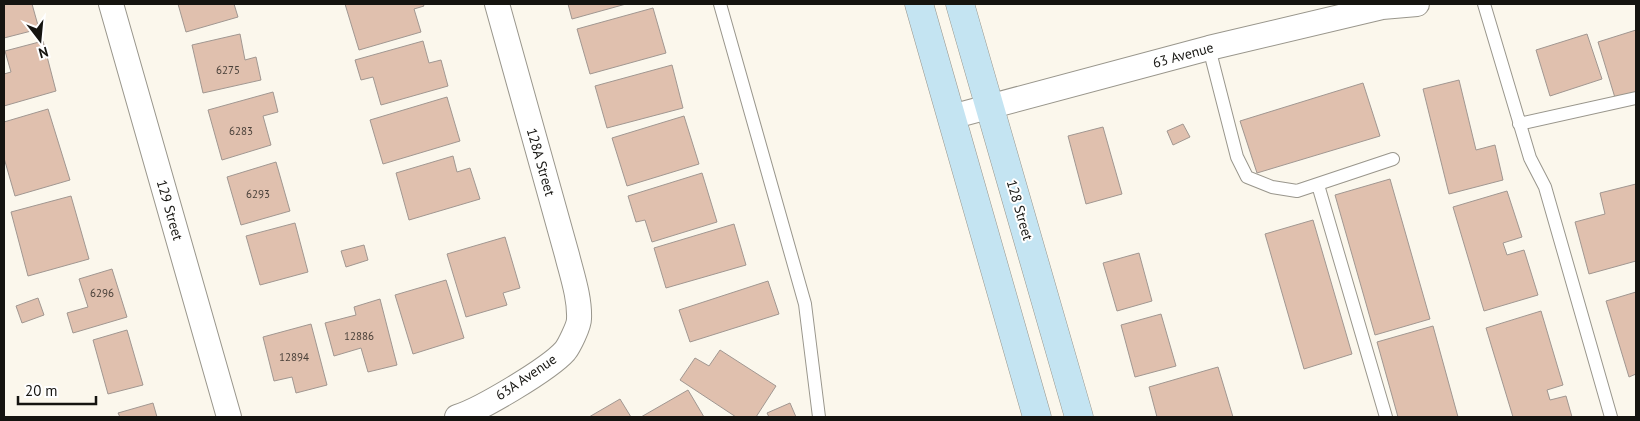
<svg xmlns="http://www.w3.org/2000/svg" width="1640" height="421" viewBox="0 0 1640 421" font-family="'PT Sans',sans-serif">
<style>
.building{fill:#e0c0ae;stroke:#a19791}
.lines{fill:none;stroke-linecap:round;stroke-linejoin:round}
.lane-casing{stroke:#99968c;stroke-width:14}
.street-casing{stroke:#99968c;stroke-width:26}
.secondary-casing{stroke:#99968c;stroke-width:29}
.lane{stroke:#fff;stroke-width:12}
.street{stroke:#fff;stroke-width:24}
.secondary{stroke:#c4e4f2;stroke-width:28}
.labels{text-anchor:middle;stroke-width:4;stroke-linejoin:round;paint-order:stroke}
.number-label{font-size:11px;fill:#483f38}
.street-label{font-size:14px;fill:#151410;stroke:#fff}
</style>
<rect width="100%" height="100%" fill="#fbf7ec"/>
<path class="building" d="M 4,4 L 32,4 L 39,29 L 4,38 Z
M 178,4 L 234,4 L 238,17 L 186,32 Z
M 345,4 L 423,4 L 424,6 L 414,9 L 421,32 L 359,50 Z
M 568,4 L 626,4 L 572,19 Z
M 653,8 L 666,53 L 590,74 L 577,29 Z
M 1636,30 L 1636,94 L 1616,101 L 1598,42 Z
M 240,34 L 245,60 L 256,57 L 261,80 L 203,93 L 192,45 Z
M 1587,34 L 1602,79 L 1550,96 L 1536,50 Z
M 43,41 L 56,91 L 4,106 L 4,74 L 11,72 L 5,51 Z
M 423,41 L 429,63 L 441,60 L 448,86 L 381,105 L 373,77 L 361,80 L 355,60 Z
M 672,65 L 683,108 L 607,128 L 595,86 Z
M 1459,80 L 1476,150 L 1495,145 L 1503,180 L 1449,194 L 1423,89 Z
M 1363,83 L 1380,136 L 1257,173 L 1240,121 Z
M 273,92 L 278,112 L 263,116 L 271,145 L 222,160 L 208,110 Z
M 447,97 L 460,141 L 383,164 L 370,120 Z
M 48,109 L 70,180 L 15,196 L 4,158 L 4,122 Z
M 684,116 L 699,164 L 627,186 L 612,138 Z
M 1183,124 L 1190,137 L 1173,145 L 1167,131 Z
M 1103,127 L 1122,194 L 1086,204 L 1068,136 Z
M 453,156 L 457,172 L 470,168 L 480,199 L 409,220 L 396,173 Z
M 276,162 L 290,211 L 241,225 L 227,177 Z
M 702,173 L 717,222 L 652,242 L 645,220 L 636,222 L 628,196 Z
M 1390,179 L 1430,319 L 1375,335 L 1335,195 Z
M 1636,184 L 1636,261 L 1589,274 L 1575,222 L 1605,214 L 1600,193 Z
M 1507,191 L 1522,237 L 1503,243 L 1507,255 L 1524,250 L 1538,295 L 1484,311 L 1453,207 Z
M 71,196 L 89,259 L 28,276 L 11,212 Z
M 1313,220 L 1352,354 L 1304,369 L 1265,234 Z
M 295,223 L 308,272 L 260,285 L 246,236 Z
M 734,224 L 746,265 L 666,288 L 654,248 Z
M 505,237 L 520,288 L 503,293 L 507,305 L 466,317 L 447,254 Z
M 364,245 L 368,260 L 346,267 L 341,251 Z
M 1139,253 L 1152,301 L 1117,311 L 1103,263 Z
M 112,269 L 127,317 L 73,333 L 67,313 L 88,307 L 79,279 Z
M 446,280 L 464,338 L 413,354 L 395,295 Z
M 768,281 L 779,314 L 690,342 L 679,310 Z
M 1636,292 L 1636,374 L 1629,377 L 1606,301 Z
M 38,298 L 44,315 L 22,323 L 16,306 Z
M 380,299 L 397,365 L 368,372 L 361,348 L 334,356 L 325,323 L 356,315 L 354,307 Z
M 1541,311 L 1563,385 L 1547,390 L 1550,400 L 1566,396 L 1572,417 L 1513,417 L 1486,328 Z
M 1161,314 L 1176,366 L 1135,377 L 1121,325 Z
M 311,324 L 327,385 L 296,393 L 292,377 L 274,381 L 263,337 Z
M 1433,326 L 1458,417 L 1398,417 L 1377,342 Z
M 127,330 L 143,385 L 108,394 L 93,340 Z
M 720,350 L 776,386 L 756,417 L 736,417 L 680,380 L 695,358 L 709,366 Z
M 1218,367 L 1233,417 L 1157,417 L 1149,387 Z
M 688,390 L 704,417 L 641,417 Z
M 620,399 L 631,417 L 589,417 Z
M 153,403 L 157,417 L 120,417 L 118,413 Z
M 790,403 L 796,417 L 769,417 L 767,413 Z"/>
<g class="lines">
<defs>
<path id="lane" d="M 720,4 L 805,304 L 819,417
M 1484,4 L 1530,158 L 1545,187 L 1611,417
M 1209,48 L 1237,157 L 1247,177 L 1272,187 L 1297,191 L 1393,159
M 1519,124 L 1636,98
M 1318,185 L 1386,417"/>
<path id="street" d="M 111,4 L 229,417
M 951,117 L 1209,48 L 1382,7 L 1417,4
M 457,417 C 480,410 549,369 565,351 C 569,346 579,326 579,319 C 580,298 572,275 567,255 L 497,4"/>
<path id="secondary" d="M 919,4 L 1037,417
M 960,4 L 1079,417"/>
</defs>
<use href="#lane" class="lane-casing"/>
<use href="#street" class="street-casing"/>
<use href="#secondary" class="secondary-casing"/>
<use href="#lane" class="lane"/>
<use href="#street" class="street"/>
<use href="#secondary" class="secondary"/>
</g>
<g class="labels">
<g class="number-label">
<text x="228" y="74">6275</text>
<text x="241" y="135">6283</text>
<text x="258" y="198">6293</text>
<text x="102" y="297">6296</text>
<text x="359" y="340">12886</text>
<text x="294" y="361">12894</text>
</g>
<g class="street-label">
<text transform="translate(1183 55) rotate(-15)" y="5">63 Avenue</text>
<text transform="translate(541 162) rotate(74)" y="5">128A Street</text>
<text transform="translate(170 210) rotate(74)" y="5">129 Street</text>
<text transform="translate(1020 210) rotate(74)" y="5">128 Street</text>
<text transform="translate(526 377) rotate(-34)" y="5">63A Avenue</text>
</g>
</g>
<rect width="1640" height="421" fill="none" stroke="#151410" stroke-width="10"/>
<g transform="translate(40 40) rotate(164)" stroke="#ffffff" stroke-width="4" paint-order="stroke">
<path d="M0-4L9 19L0 12L-9 19Z" fill="#151410"/>
<text y="-8" font-size="14" font-weight="bold" text-anchor="middle" fill="#151410">N</text>
</g>
<path d="M18 396v8h78v-8" fill="none" stroke="#151410" stroke-width="2.5"/>
<text x="25" y="396" font-size="15" fill="#151410" stroke="#ffffff" stroke-width="4" paint-order="stroke">20 m</text>
</svg>
